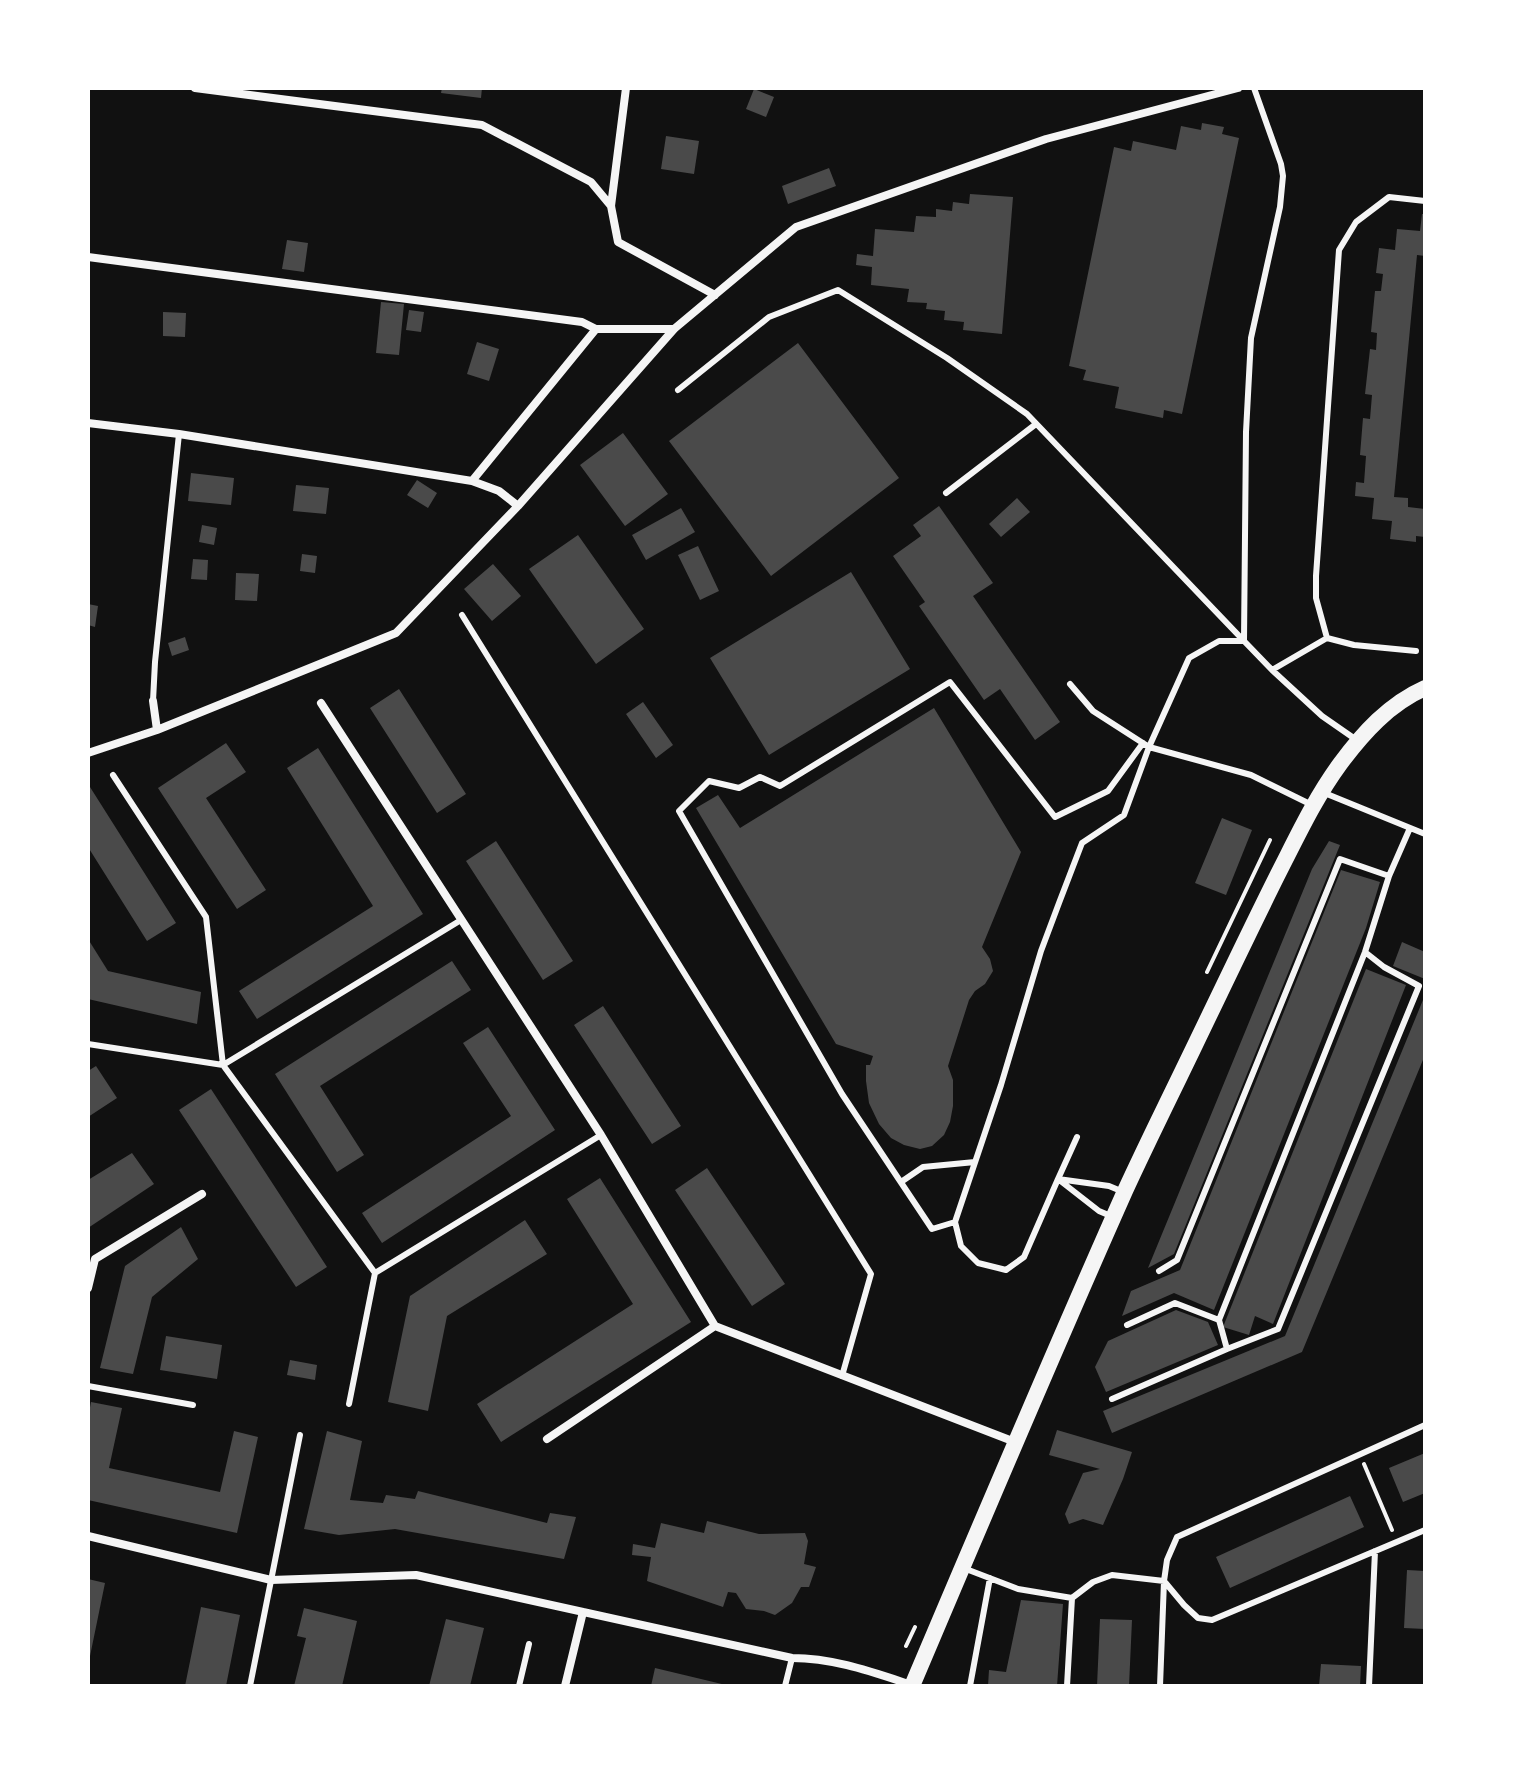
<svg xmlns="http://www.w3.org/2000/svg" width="1513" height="1774" viewBox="0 0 1513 1774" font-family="Helvetica,sans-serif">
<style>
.building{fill:#4a4a4a}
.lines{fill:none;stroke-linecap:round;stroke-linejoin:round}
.path{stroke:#f5f5f5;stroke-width:4}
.service{stroke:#f5f5f5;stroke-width:6}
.minor{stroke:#f5f5f5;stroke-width:8}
.secondary{stroke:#f5f5f5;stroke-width:16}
</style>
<rect width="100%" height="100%" fill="#111"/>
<path class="building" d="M 442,88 L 482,88 L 481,98 L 441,93 Z
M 754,89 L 774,97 L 766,117 L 746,109 Z
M 1202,123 L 1224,127 L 1222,134 L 1239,138 L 1182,414 L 1164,410 L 1163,418 L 1115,408 L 1119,387 L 1083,380 L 1086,370 L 1069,366 L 1114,147 L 1131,151 L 1133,141 L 1176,150 L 1181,126 L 1201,130 Z
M 666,136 L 699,141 L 694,174 L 661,169 Z
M 829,168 L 836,186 L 788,204 L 782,186 Z
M 970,194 L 1013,197 L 1002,334 L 963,330 L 964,322 L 944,320 L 945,311 L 926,309 L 927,303 L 907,302 L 909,289 L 871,285 L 872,267 L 856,265 L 857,254 L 873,256 L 875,229 L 914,232 L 916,216 L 936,217 L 936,209 L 952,211 L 953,202 L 969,204 Z
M 1422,214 L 1425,214 L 1425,256 L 1417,255 L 1394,497 L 1408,498 L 1408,507 L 1425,509 L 1425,537 L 1416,536 L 1416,542 L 1390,539 L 1392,521 L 1372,519 L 1374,498 L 1355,496 L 1356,482 L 1364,483 L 1366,456 L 1360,455 L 1363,418 L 1370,419 L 1372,395 L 1365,394 L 1370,349 L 1376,350 L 1377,333 L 1371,332 L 1375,291 L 1381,291 L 1383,274 L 1376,273 L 1379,248 L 1395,250 L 1397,229 L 1420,231 Z
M 287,240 L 308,243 L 304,272 L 282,269 Z
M 381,302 L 404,304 L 399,355 L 376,353 Z
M 409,310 L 424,312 L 421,332 L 406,330 Z
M 163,312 L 186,313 L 185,337 L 163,336 Z
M 477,342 L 499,349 L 489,381 L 467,374 Z
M 798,343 L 899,478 L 771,576 L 669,441 Z
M 623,433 L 668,494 L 625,526 L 580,465 Z
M 191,473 L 234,478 L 231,505 L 188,501 Z
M 417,480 L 437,493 L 428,508 L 407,495 Z
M 296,485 L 329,488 L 326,514 L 293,511 Z
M 1017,498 L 1030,512 L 1001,537 L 989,524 Z
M 939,506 L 993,583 L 973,596 L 1060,722 L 1035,740 L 1000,689 L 984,700 L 919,606 L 925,602 L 893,556 L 921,536 L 913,525 Z
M 681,508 L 695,532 L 646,560 L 632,535 Z
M 202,525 L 217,528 L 214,545 L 199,542 Z
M 578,535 L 644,629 L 596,664 L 529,569 Z
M 698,546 L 719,591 L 700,600 L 678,555 Z
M 302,554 L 317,556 L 315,573 L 300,571 Z
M 193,559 L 208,560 L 207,580 L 191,579 Z
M 493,564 L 521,596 L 492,621 L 464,589 Z
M 851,572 L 910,669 L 769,755 L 710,658 Z
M 236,573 L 259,574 L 257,601 L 235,600 Z
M 88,604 L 98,606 L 95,627 L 88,625 Z
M 185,637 L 189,650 L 172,656 L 168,643 Z
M 399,689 L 466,794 L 437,813 L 370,708 Z
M 643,702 L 673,745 L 656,758 L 626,714 Z
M 934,708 L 1021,852 L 982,947 L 990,959 L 993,971 L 985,984 L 975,991 L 969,1000 L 948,1066 L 953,1080 L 953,1106 L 950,1122 L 944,1135 L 932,1146 L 920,1149 L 904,1145 L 891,1138 L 879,1124 L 869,1103 L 866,1081 L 866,1065 L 870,1065 L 873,1056 L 836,1044 L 696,808 L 718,795 L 740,828 Z
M 226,743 L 246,772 L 206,798 L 266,890 L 237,909 L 158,788 Z
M 318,748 L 423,914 L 257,1019 L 239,991 L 373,906 L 287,768 Z
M 90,787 L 176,923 L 147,941 L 88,847 L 88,788 Z
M 1222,818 L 1252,830 L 1226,895 L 1195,883 Z
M 496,841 L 573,961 L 543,980 L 466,861 Z
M 1329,841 L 1340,845 L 1174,1254 L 1148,1268 L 1312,869 Z
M 1341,870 L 1380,882 L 1366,928 L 1214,1310 L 1174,1293 L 1122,1316 L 1131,1291 L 1180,1270 Z
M 88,939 L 108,971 L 201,992 L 197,1024 L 88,999 Z
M 1402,942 L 1425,952 L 1425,979 L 1393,966 Z
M 452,961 L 471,990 L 320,1086 L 364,1155 L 337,1172 L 275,1074 Z
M 1366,969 L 1406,985 L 1273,1324 L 1255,1316 L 1249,1335 L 1223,1327 Z
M 1425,995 L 1425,1055 L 1302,1352 L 1112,1433 L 1103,1411 L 1285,1336 Z
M 603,1006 L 681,1126 L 652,1144 L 574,1025 Z
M 488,1027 L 555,1130 L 382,1243 L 362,1213 L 511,1116 L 463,1043 Z
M 96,1066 L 117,1098 L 88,1117 L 88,1071 Z
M 211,1089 L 327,1267 L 296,1287 L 179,1110 Z
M 132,1153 L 154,1184 L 88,1228 L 88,1180 Z
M 707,1168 L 785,1284 L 752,1306 L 675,1190 Z
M 600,1178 L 691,1322 L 501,1442 L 477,1404 L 633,1304 L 567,1199 Z
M 525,1220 L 547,1254 L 447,1316 L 428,1411 L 388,1402 L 410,1296 Z
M 181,1227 L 198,1259 L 152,1297 L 133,1374 L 100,1368 L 125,1266 Z
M 1176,1310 L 1208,1322 L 1218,1345 L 1106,1392 L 1095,1367 L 1108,1341 Z
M 166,1336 L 222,1345 L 217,1379 L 160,1370 Z
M 290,1360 L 317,1365 L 315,1380 L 287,1375 Z
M 91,1402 L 122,1408 L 109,1468 L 220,1492 L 234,1431 L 258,1437 L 237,1533 L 88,1500 L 88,1418 Z
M 1057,1430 L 1132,1452 L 1123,1479 L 1103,1525 L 1083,1519 L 1069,1524 L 1065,1514 L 1083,1473 L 1100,1469 L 1049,1455 Z
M 327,1431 L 362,1441 L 350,1500 L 383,1503 L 386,1495 L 415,1499 L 418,1491 L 547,1523 L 550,1513 L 576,1517 L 564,1559 L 395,1529 L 339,1535 L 304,1529 Z
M 1425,1453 L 1425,1493 L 1403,1502 L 1389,1468 Z
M 1350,1496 L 1364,1527 L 1230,1588 L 1216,1557 Z
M 707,1521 L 759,1534 L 805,1533 L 808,1541 L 804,1564 L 816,1567 L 809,1587 L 801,1587 L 792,1603 L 775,1615 L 764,1611 L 746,1609 L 736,1593 L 728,1592 L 723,1607 L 647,1581 L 651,1557 L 632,1555 L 633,1544 L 655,1548 L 661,1523 L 704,1533 Z
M 1407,1570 L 1425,1571 L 1425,1629 L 1404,1628 Z
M 88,1579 L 105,1583 L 89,1661 L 88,1661 Z
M 1021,1600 L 1063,1604 L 1057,1686 L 988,1686 L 989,1670 L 1006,1672 Z
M 201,1607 L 240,1615 L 226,1686 L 185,1686 Z
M 304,1608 L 357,1621 L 342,1686 L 294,1686 L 306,1638 L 297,1636 Z
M 446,1619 L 484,1628 L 470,1686 L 429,1686 Z
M 1100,1619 L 1132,1620 L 1129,1686 L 1097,1686 Z
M 1321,1664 L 1361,1666 L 1360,1686 L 1319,1686 Z
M 655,1668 L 726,1685 L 726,1686 L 651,1686 Z"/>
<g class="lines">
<path class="path" d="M 1207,972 L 1270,840
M 1364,1464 L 1392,1530
M 906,1646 L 915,1627"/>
<path class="service" d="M 1254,88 L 1281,164 L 1283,176 L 1280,207 L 1251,338 L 1246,432 L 1244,641 L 1272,670 L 1322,716 L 1358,741
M 678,390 L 769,317 L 838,290 L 947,358 L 1027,414 L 1244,641
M 946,493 L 1036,424
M 462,615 L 871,1274 L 842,1376
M 1327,638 L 1354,645 L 1416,651
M 1272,670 L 1327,638 L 1316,598 L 1316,576 L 1339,250 L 1356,222 L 1389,197 L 1425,201
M 1070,684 L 1093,711 L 1149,747 L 1251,775 L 1312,805
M 153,701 L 155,662 L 179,434
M 113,775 L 206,917 L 223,1065 L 375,1273
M 1322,792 L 1425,834
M 88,1044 L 223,1065 L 461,920
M 1077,1137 L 1058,1179 L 1109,1186 L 1121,1191
M 901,1182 L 923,1167 L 975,1162
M 1113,1217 L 1099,1211 L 1058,1179 L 1024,1257 L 1006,1270 L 978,1263 L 961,1246 L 955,1222 L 1001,1085 L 1041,951 L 1059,903 L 1082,843 L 1124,815 L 1149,747 L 1189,658 L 1219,641 L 1244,641
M 955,1222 L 932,1229 L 842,1094 L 679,811 L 709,781 L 739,788 L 760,777 L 780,786 L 950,682 L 1055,817 L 1108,791 L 1143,743
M 1159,1271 L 1177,1260 L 1340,859 L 1389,876 L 1410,828
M 1127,1325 L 1175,1303 L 1219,1320 L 1365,952 L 1389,876
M 1227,1349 L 1278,1329 L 1419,986 L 1384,967 L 1365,952
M 88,1386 L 193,1405
M 1112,1399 L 1227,1349 L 1219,1320
M 349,1404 L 375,1273 L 601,1135
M 1425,1425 L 1177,1537 L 1167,1560 L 1164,1581 L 1184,1605 L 1198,1618 L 1212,1620 L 1425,1530
M 966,1569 L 1018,1589 L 1072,1598 L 1067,1686
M 1072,1598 L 1093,1582 L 1112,1575 L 1164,1581 L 1160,1686
M 250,1686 L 300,1435
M 519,1686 L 529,1644
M 785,1686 L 792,1658
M 970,1686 L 990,1578
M 1369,1686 L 1375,1551"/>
<path class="minor" d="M 195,88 L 482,125 L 591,182 L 611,206
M 626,88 L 611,206 L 618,242 L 715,295
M 88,257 L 582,322 L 596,329
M 88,423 L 179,434 L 472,481 L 499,491 L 518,506
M 472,481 L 596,329 L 674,329
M 153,701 L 157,730
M 321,703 L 601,1135 L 715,1326 L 1015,1442
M 88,753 L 157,730 L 396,633 L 518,506 L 674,329 L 796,227 L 1046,139 L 1238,88
M 88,1288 L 95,1259 L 202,1194
M 547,1439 L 715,1326
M 88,1536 L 271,1580 L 416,1575 L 792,1658 C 834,1658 872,1672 912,1685
M 565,1686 L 583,1612"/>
<path class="secondary" d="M 912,1686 C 982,1521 1052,1355 1125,1191 C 1148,1141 1172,1093 1196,1043 C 1223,987 1250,930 1278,874 C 1297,837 1315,798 1340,764 C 1363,733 1389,704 1425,688"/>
</g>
<rect width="1513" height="1774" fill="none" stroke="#ffffff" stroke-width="180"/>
</svg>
